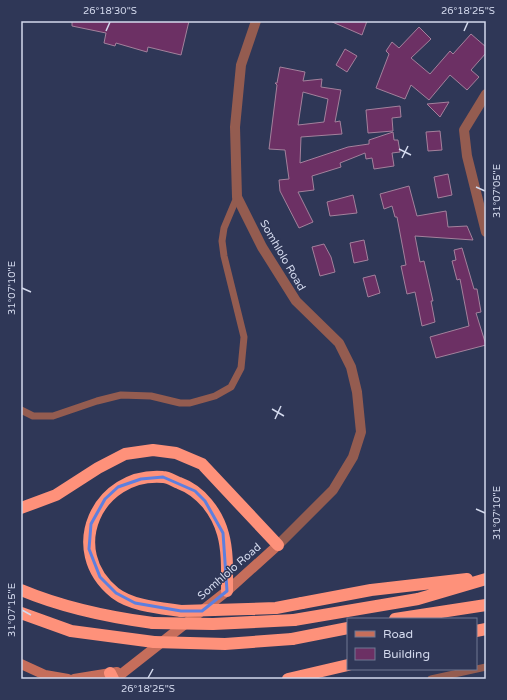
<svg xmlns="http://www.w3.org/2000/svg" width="507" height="700" viewBox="0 0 507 700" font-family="'Varela Round',sans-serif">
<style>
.building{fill:#6c3064;stroke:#a3819c;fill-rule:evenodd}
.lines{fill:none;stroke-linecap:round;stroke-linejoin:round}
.service{stroke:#945c50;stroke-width:7}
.minor{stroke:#945c50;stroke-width:10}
.tertiary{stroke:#945c50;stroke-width:10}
.secondary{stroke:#c66e5b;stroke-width:10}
.motorway{stroke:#fe917a;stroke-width:12}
.motorway-bridge{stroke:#fe917a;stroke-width:12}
.marked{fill:none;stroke:#5d7fdf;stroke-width:3;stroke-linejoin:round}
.ticks{fill:none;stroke:#d3d9ed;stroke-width:1.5}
.labels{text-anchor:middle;stroke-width:3;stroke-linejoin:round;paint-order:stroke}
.street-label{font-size:11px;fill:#d3d9ed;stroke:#2f3757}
.neatline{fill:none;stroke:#d3d9ed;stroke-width:1.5}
.ticks-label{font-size:10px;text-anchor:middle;fill:#d3d9ed}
</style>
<rect width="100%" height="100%" fill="#2f3757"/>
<path class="building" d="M 72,21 L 189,21 L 181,55 L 148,47 L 147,52 L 116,43 L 115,46 L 104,43 L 106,33 L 72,26 Z
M 330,21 L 367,21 L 362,35 Z
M 419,27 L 431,39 L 411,58 L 430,74 L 450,51 L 453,54 L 471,34 L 486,47 L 486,53 L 471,70 L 479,77 L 467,90 L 450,75 L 429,100 L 411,85 L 405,99 L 376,88 L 389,54 L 386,51 L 392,42 L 399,48 Z
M 345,49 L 357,56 L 347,72 L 336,65 Z
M 280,67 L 305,72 L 303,81 L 322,79 L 321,87 L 341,90 L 335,122 L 340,121 L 342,134 L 301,137 L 300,163 L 348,147 L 369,144 L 369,140 L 393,132 L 394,140 L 398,140 L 400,152 L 392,153 L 394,166 L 374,169 L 372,158 L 366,159 L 365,153 L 340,163 L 341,167 L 312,176 L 314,190 L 298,192 L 313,222 L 299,228 L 280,191 L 279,180 L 289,179 L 285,150 L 269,149 L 277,85 L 275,83 L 277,83 ZM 303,92 L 328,99 L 324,122 L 298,125 Z
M 449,102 L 440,117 L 427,104 Z
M 400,106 L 401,117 L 392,118 L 393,131 L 368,133 L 366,110 Z
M 440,131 L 442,150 L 428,151 L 426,132 Z
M 448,174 L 452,195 L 438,198 L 434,177 Z
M 409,186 L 417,216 L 446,211 L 448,227 L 467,226 L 473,240 L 415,236 L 420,262 L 424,261 L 433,301 L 431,301 L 435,322 L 422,326 L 415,292 L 407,294 L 401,266 L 406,265 L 397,217 L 395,217 L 392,206 L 384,209 L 380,194 Z
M 353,195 L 357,213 L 330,216 L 327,202 Z
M 364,240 L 368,260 L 354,263 L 350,243 Z
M 324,244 L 331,257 L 335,272 L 320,276 L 312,247 Z
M 462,248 L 474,289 L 477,289 L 481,312 L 476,313 L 486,345 L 436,358 L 430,337 L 469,326 L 460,279 L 457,280 L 452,261 L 456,260 L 454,250 Z
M 375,275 L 380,293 L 368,297 L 363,278 Z"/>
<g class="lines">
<path class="service" d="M 21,410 L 33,416 L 53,416 L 97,401 L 121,395 L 151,396 L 180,403 L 190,403 L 215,396 L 231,387 L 241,368 L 244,337 L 224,256 L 222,241 L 224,228 L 237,197
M 431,679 L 486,667"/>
<path class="minor" d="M 486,94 L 464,130 L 467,156 L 486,232"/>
<path class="tertiary" d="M 256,21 L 241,65 L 235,127 L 237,197 L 262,247 L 296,301 L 339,343 L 351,367 L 357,392 L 361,432 L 353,457 L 333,490 L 278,545"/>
<path class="secondary" d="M 21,664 L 45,675 L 68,679
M 74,679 L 117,672
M 115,679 L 227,591 L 278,545"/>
<path class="motorway" d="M 21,508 L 56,495 L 98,468 L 125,454 L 153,450 L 176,453 L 202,464 L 278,545
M 21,590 C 64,608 107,617 153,623
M 302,603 L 371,590 L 467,579
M 181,611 C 160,608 132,606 115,593 C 62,551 97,472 163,477 C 168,477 174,481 179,483 C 201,491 217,512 223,534 C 228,552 227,572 227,591
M 21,613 L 71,631 L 154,642
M 395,619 L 486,605
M 294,620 L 418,599 L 486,579
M 476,631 L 486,629
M 292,639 L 348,628
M 110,673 L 113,679
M 288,679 L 348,665"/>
<path class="motorway-bridge" d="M 181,611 L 276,608 L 302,603
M 153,623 L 213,624 L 294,620
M 154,642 L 225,644 L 292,639"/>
</g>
<path class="marked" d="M 163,477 L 195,491 L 205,501 L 223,533 L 227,591 L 202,611 L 181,611 L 135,603 L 116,593 L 100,577 L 89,549 L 91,524 L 105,499 L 118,487 L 141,479 Z"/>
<path class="ticks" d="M 106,31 L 110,22M 464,31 L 468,22M 399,149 L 411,155M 402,158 L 408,146M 476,187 L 485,191M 22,288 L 31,292M 272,409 L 284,416M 275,419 L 281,406M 476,509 L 485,513M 22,610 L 31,615M 148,678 L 153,669"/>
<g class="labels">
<g class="street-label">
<text transform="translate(283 255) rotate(60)" y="4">Somhlolo Road</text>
<text transform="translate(229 571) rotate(-41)" y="4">Somhlolo Road</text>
</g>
</g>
<rect width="507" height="700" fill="none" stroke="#2f3757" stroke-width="44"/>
<rect x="347" y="618" width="130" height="52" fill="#2f3757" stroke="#717893"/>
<rect x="355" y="631" width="20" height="6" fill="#c66e5b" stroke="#717893"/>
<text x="383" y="638" font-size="12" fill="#d3d9ed">Road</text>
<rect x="355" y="648" width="20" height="12" fill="#6c3064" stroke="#717893"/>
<text x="383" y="658" font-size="12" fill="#d3d9ed">Building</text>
<rect x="22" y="22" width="463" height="656" class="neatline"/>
<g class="ticks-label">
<text x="110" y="14">26°18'30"S</text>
<text x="468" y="14">26°18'25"S</text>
<text transform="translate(496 191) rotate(-90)" y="4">31°07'05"E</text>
<text transform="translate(11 288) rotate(-90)" y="4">31°07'10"E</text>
<text transform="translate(496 513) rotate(-90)" y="4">31°07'10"E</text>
<text transform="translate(11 610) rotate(-90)" y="4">31°07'15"E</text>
<text x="148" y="692">26°18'25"S</text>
</g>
</svg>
